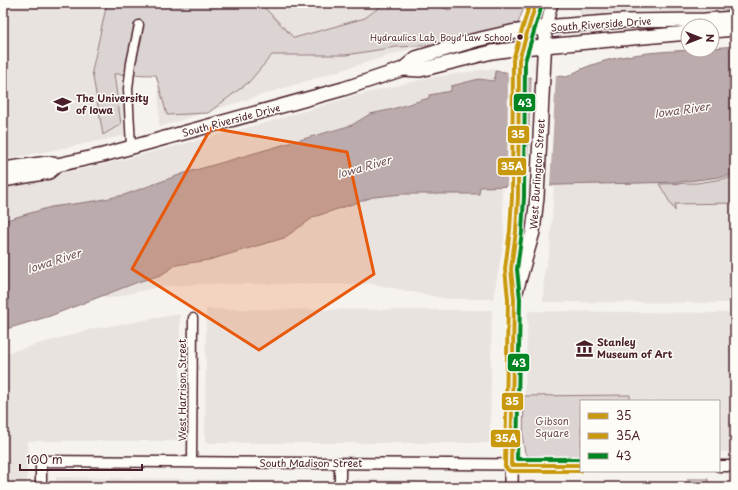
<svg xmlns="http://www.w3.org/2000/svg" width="738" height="490" viewBox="0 0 738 490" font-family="'Playpen Sans',sans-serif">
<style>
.built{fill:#e9e3e0}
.green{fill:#dcd4d2;stroke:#937a7e}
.water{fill:#bbabac;stroke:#8e7378}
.pier{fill:#f6f3ef}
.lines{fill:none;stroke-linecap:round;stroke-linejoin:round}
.minor-casing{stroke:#4a1f2b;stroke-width:11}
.tertiary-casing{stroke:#4a1f2b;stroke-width:13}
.secondary-casing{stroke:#4a1f2b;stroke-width:14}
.primary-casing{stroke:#4a1f2b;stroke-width:16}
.minor{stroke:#fdfcf7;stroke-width:8}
.tertiary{stroke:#fdfcf7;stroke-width:10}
.secondary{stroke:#fdfcf7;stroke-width:11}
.primary{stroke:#fdfcf7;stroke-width:13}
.bus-1-casing{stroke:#fdfcf7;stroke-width:7}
.bus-2-casing{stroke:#fdfcf7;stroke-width:7}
.bus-3-casing{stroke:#fdfcf7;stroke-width:7}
.bus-1{stroke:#c9990d;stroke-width:4}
.bus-2{stroke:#c9990d;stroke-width:4}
.bus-3{stroke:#008522;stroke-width:4}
.marked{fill:#e8590c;fill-opacity:0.2;stroke:#e8590c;stroke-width:3;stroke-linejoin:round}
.bus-dot{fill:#4a1f2b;stroke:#fdfcf7;stroke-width:1.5}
.labels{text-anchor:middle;stroke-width:3;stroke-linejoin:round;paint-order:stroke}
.bus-label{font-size:9px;fill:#4a1f2b;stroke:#fdfcf7;text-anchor:end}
.street-label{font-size:10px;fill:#4a1f2b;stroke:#fdfcf7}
.poi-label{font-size:10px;font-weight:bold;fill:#4a1f2b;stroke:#fdfcf7;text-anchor:start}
.park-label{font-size:10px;fill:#6e4c55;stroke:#fdfcf7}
.water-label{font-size:11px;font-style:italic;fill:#725058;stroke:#fdfcf7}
.line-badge{stroke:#fdfcf7;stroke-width:1.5}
.badge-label{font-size:11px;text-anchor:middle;font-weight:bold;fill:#fff}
</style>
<rect width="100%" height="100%" fill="#f6f3ef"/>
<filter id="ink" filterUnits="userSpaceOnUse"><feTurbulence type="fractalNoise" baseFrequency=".025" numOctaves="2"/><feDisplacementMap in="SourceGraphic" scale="8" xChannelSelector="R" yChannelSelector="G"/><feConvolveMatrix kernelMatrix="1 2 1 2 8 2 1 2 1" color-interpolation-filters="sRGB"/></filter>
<g filter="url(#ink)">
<path class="built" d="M 3,3 L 515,3 L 510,18 L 159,127 L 158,73 L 137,22 L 123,80 L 124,136 L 3,160 Z
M 580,3 L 735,3 L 735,11 L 705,13 L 644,11 L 580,15 Z
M 494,68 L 495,81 L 479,79 L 451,86 L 451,91 L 430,95 L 429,98 L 389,110 L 370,114 L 352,125 L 335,129 L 298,141 L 214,164 L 124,195 L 3,222 L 3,185 L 102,165 L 261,124 L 354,96 L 428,78 Z
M 728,175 L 735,175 L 735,303 L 543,302 L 544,273 L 550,250 L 554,185 L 681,182 Z
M 502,186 L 504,241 L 493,299 L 447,299 L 372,284 L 199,284 L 158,287 L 108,299 L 104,295 L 138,282 L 161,275 L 176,265 L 209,260 L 284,238 L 314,217 L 373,197 L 403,194 L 479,194 L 480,187 Z
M 206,309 L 492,310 L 490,443 L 205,443 Z
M 528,311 L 735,313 L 735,452 L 719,452 L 719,401 L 581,401 L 581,456 L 530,457 L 525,453 L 523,441 Z
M 180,314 L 180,441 L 28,441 L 27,487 L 3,487 L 3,354 L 92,329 Z
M 56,477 L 327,481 L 327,487 L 56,487 Z
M 354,479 L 434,481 L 434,487 L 354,487 Z
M 529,481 L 735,485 L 735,487 L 529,487 Z"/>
<path class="green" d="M 107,3 L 260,3 L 294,38 L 365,18 L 385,3 L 432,3 L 449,10 L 469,3 L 526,3 L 518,23 L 441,45 L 396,47 L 346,55 L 272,55 L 249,82 L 208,113 L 167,115 L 156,75 L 114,74 L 121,124 L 103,135 L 92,71 Z
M 735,177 L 735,203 L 675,204 L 675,211 C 669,202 665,193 659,184 L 697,183 Z
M 630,395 L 630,401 L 581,401 L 581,457 L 530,457 L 525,453 L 523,441 L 524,396 Z
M 688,479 L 708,479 L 708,485 L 688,485 Z"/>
<path class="water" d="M 735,46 L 735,175 L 681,182 L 480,187 L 479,194 L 403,194 L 373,197 L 314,217 L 284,238 L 209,260 L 176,265 L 161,275 L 138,282 L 50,316 L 3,330 L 3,221 L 51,207 L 95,201 L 124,195 L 182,174 L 352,125 L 370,114 L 389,110 L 429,98 L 429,95 L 451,91 L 451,86 L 479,79 L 494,81 L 495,71 C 506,71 515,75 526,77 C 539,79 552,74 567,77 C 603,53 669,50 712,50 L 712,48 Z"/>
<path class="pier" d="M 507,70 L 527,75 L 525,187 L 507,188 L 508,78 Z
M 556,73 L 550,187 L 527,187 L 532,75 Z"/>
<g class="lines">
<defs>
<path id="minor" d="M 131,147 L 128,89 L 131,63 L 139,25
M 192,462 L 193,318"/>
<path id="tertiary" d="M 719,466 L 735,466
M 41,487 L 41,461 L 581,465
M 340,487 L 340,463"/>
<path id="secondary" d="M 546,27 L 552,3
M 522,48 L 536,3"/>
<path id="primary" d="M 712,31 L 735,29
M 403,69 L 420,70 L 492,52 L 522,48 L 688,33
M 3,169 L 48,163 L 57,165 L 103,155 L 205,127 L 343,89 L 403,69 L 416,58 L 476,40 L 511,32 L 556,26 L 621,21 L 705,20 L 735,18
M 3,180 L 49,172 L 57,165
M 515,295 L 533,232 L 537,197 L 545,37
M 511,487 L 513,330 L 514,299 L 511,269 L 516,231 L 518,197 L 519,60 L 522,48"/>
</defs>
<use href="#minor" class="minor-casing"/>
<use href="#tertiary" class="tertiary-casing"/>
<use href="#secondary" class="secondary-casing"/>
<use href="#primary" class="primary-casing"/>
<use href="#minor" class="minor"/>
<use href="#tertiary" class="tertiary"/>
<use href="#secondary" class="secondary"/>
<use href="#primary" class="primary"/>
<defs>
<path id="bus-1" d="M 536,3 L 519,60 L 518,197 L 516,231 L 511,269 L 514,299 L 511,465 L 581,465"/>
<path id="bus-2" d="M 530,3 L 513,60 L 512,197 L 510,230 L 505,269 L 508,299 L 505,466 L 507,469 L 510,471 L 581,471"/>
<path id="bus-3" d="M 542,5 L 525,61 L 524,197 L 522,232 L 517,269 L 520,299 L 517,459 L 581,459"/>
</defs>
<use href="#bus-1" class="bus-1-casing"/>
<use href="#bus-2" class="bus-2-casing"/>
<use href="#bus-3" class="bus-3-casing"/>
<use href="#bus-1" class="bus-1"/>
<use href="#bus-2" class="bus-2"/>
<use href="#bus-3" class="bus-3"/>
</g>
</g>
<path class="marked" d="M 211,128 L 347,152 L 374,274 L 259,350 L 132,269 Z"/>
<defs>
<symbol id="university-bare" viewBox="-9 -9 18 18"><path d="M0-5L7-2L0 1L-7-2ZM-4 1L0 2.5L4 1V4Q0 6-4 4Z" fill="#4a1f2b" stroke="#fdfcf7" stroke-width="2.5" paint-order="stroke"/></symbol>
<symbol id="museum-bare" viewBox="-9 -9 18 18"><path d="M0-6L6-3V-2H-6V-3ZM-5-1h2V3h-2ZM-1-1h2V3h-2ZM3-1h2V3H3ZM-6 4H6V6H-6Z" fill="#4a1f2b" stroke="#fdfcf7" stroke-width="2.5" paint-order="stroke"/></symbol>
</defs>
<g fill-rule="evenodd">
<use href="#university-bare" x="50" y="92" width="25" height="25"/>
<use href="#museum-bare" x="572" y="336" width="25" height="25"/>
</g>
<circle class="bus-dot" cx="520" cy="37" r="3.5"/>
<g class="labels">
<g class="bus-label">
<text x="512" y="41">Hydraulics Lab, Boyd Law School</text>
</g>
<g class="street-label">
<text transform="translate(601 24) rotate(-4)" y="4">South Riverside Drive</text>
<text transform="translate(231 120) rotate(-15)" y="4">South Riverside Drive</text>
<text transform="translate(537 174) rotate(-86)" y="4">West Burlington Street</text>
<text transform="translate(182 390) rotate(-90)" y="4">West Harrison Street</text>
<text x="311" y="467">South Madison Street</text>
</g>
<g class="poi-label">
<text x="76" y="102">The University<tspan x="76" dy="12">of Iowa</tspan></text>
<text x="597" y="346">Stanley<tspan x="597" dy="12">Museum of Art</tspan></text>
</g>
<g class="park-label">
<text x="552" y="425">Gibson<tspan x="552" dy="12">Square</tspan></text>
</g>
<g class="water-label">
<text transform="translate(682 110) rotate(-8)" y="4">Iowa River</text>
<text transform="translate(364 167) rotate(-16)" y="4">Iowa River</text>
<text transform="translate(54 261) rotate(-18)" y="4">Iowa River</text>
</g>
</g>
<g class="line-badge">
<rect x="513" y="93" width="23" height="19" rx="4" fill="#008522"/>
<rect x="507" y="125" width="23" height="19" rx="4" fill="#c9990d"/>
<rect x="497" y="157" width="30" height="19" rx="4" fill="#c9990d"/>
<rect x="507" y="353" width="23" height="19" rx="4" fill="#008522"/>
<rect x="501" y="392" width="23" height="19" rx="4" fill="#c9990d"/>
<rect x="490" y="429" width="31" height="19" rx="4" fill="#c9990d"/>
</g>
<g class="badge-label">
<text x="525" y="107">43</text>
<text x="518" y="138">35</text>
<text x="512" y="170">35A</text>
<text x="519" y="367">43</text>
<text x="512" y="405">35</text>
<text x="506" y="442">35A</text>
</g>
<rect width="738" height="490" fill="none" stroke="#fdfcf7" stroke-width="16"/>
<rect x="8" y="8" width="722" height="474" fill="none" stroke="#4a1f2b" stroke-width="1.5" filter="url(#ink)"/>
<rect x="580" y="400" width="140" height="72" fill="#fdfcf7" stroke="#b5a4a5"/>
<rect x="588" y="413" width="20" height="6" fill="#c9990d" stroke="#b5a4a5"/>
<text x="616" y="420" font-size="12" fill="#4a1f2b">35</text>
<rect x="588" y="433" width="20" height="6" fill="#c9990d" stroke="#b5a4a5"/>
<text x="616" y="440" font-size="12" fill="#4a1f2b">35A</text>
<rect x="588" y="453" width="20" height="6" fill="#008522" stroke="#b5a4a5"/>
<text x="616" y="460" font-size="12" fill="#4a1f2b">43</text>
<g transform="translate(700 38) rotate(90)"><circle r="19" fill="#fdfcf7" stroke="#b5a4a5"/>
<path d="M0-3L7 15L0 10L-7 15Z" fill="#4a1f2b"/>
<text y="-6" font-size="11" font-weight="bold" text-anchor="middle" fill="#4a1f2b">N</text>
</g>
<path d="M20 464v6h122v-6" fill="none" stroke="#4a1f2b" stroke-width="2"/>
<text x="26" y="464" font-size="12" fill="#4a1f2b" stroke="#fdfcf7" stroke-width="3" paint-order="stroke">100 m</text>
</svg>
